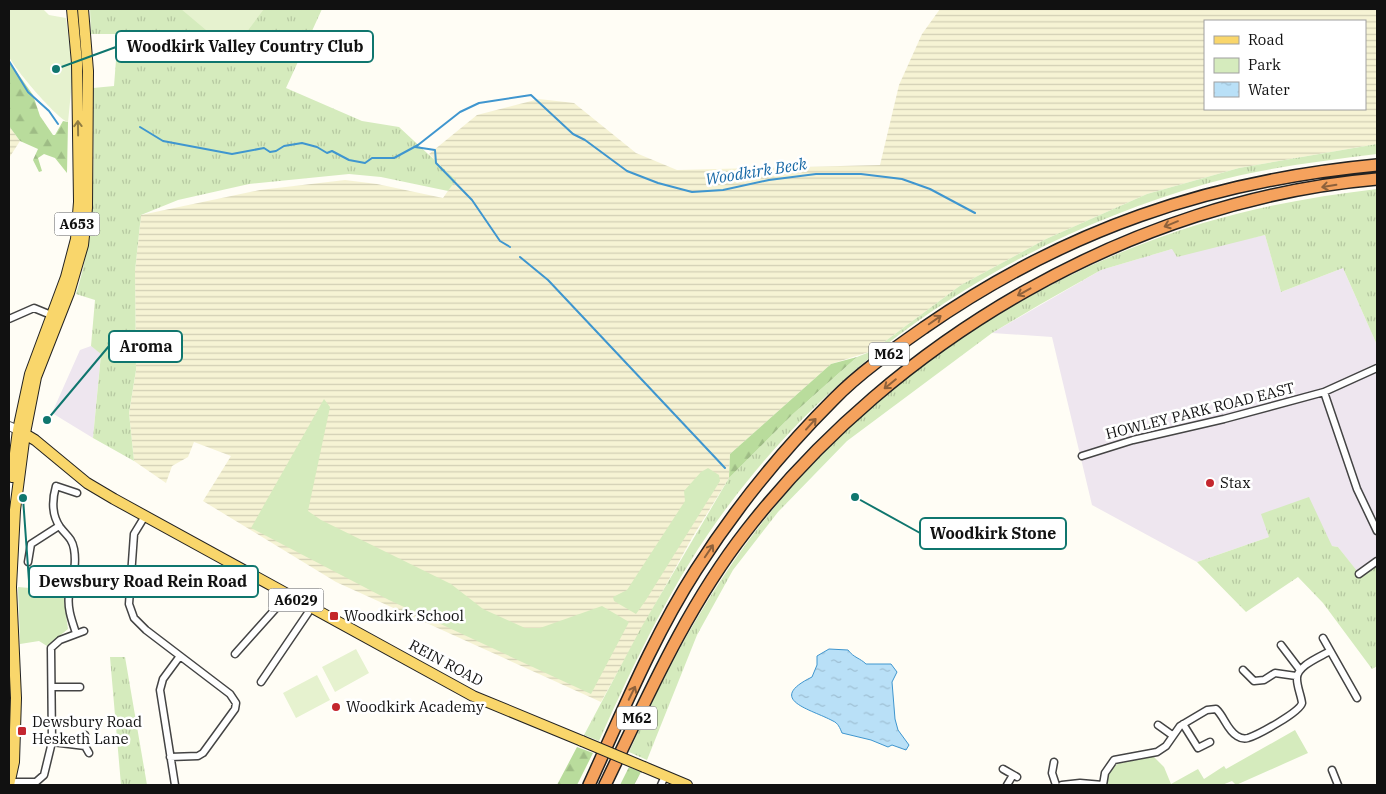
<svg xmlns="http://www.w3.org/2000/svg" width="1386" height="794" viewBox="0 0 1386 794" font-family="'IBM Plex Serif',serif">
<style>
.industrial{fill:#eee6ef}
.farmland{fill:url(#farmland-rules);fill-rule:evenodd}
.grass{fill:url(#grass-tufts)}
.forest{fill:url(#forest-firs)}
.park{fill:#d5ebbd}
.pitch{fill:#e6f2cf}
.water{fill:url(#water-ripples);stroke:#3f96cf}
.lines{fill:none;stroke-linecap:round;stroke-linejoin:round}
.stream{stroke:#3f96cf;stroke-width:2}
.minor-casing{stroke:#444;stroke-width:9}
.tertiary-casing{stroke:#444;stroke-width:10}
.primary-casing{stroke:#222;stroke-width:12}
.motorway-casing{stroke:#222;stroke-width:14}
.minor{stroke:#fff;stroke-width:6}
.tertiary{stroke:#fff;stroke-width:8}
.primary{stroke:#f9d66b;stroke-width:10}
.motorway{stroke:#f5a25d;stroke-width:11}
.primary-bridge-casing{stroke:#222;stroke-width:12;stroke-linecap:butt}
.primary-bridge{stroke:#f9d66b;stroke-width:10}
.oneway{stroke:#917d42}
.oneway2{stroke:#8e613b}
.poi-dot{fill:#c4262e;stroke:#fff;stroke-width:2}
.labels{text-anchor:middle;stroke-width:5;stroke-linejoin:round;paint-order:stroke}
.shield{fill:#fff;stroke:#585858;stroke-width:1}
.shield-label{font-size:14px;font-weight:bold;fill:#111}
.street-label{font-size:15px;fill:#111;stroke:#fff}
.poi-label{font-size:15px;fill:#111;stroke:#fff;text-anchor:start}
.water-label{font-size:16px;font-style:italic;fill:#1768a6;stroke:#fff}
.leader{fill:none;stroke:#0f766e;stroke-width:2}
.callout-dot{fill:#0f766e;stroke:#fff;stroke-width:2}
.callout{fill:#fff;stroke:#0f766e;stroke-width:2}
.callout-label{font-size:16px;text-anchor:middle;font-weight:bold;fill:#111}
</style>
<defs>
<pattern id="farmland-rules" width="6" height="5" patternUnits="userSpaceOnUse" patternTransform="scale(1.25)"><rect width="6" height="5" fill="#f6f3d4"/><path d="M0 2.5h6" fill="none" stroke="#d2cfb5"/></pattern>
<pattern id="grass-tufts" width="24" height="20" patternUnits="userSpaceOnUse" patternTransform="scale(1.25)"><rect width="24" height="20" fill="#d5ebbd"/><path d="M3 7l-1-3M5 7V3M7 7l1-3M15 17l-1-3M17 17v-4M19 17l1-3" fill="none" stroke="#b6c8a1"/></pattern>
<pattern id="forest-firs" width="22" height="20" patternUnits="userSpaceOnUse" patternTransform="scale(1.25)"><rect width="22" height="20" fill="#b9dc9c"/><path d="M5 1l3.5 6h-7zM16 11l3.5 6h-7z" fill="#9ebc85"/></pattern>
<pattern id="water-ripples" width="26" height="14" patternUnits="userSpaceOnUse" patternTransform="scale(1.25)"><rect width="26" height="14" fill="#b9e0f7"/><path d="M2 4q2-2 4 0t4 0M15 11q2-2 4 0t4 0" fill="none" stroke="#9ebfd3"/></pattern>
</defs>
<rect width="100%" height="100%" fill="#fffdf5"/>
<path class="industrial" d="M 1265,235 L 1281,292 L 1343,268 L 1377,345 L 1377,565 L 1361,577 L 1338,547 L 1269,537 L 1197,562 L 1092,505 L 1052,337 L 992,333 L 1101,270 L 1172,249 L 1223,244 Z
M 91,346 L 101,353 L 93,438 L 52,413 L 80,350 Z"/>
<path class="farmland" d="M 940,9 L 1377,9 L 1377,144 L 1239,168 L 1147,194 L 1046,239 L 961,285 L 872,351 L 831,364 L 730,454 L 729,478 L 692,538 L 601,702 L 336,582 L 203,501 L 231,456 L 194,442 L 188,457 L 172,466 L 166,483 L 134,461 L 129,413 L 136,370 L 135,271 L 141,215 L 260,190 L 345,180 L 377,184 L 443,198 L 452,185 L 441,166 L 429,154 L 477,115 L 539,99 L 574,103 L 636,153 L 677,170 L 880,165 L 899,85 L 922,34 ZM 1205,21 L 1365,21 L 1365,109 L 1205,109 Z
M 9,126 L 20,141 L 9,158 Z"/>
<path class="grass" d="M 90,9 L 322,9 L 286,88 L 362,121 L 399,127 L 456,180 L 448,191 L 381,177 L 349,174 L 249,184 L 178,200 L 141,215 L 135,271 L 136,370 L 129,413 L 134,461 L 93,438 L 101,354 L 91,346 L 95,300 L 76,294 C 98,225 93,159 93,88 L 114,86 L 118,34 L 91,34 Z
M 1377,144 L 1377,154 C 1321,161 1263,168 1209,183 C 1019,237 847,346 728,506 C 674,578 636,659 599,741 L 584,735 L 641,628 L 729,478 L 793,414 L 857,357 L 872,351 L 961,285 L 1046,239 L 1147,194 L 1239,168 Z
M 1377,189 L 1377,345 L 1343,268 L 1281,292 L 1265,235 L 1177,257 L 1172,249 L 1101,270 L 1039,305 L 992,333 L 847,441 L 778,512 L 733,570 L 697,635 L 647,760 L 629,752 C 657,690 687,630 725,574 C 836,407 1012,281 1203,223 C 1260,206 1318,196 1377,189 Z
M 1309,497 L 1332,546 L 1338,547 L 1361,576 L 1377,565 L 1377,666 L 1372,669 L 1323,603 L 1298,577 L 1246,612 L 1197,562 L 1269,537 L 1261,514 Z
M 110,657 L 125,657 L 147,785 L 121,785 Z"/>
<path class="forest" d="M 9,61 L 33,95 L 40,116 L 53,135 L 55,135 L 63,121 L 68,122 L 67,173 L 55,158 L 44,154 L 38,158 L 42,171 L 39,172 L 33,160 L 38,149 L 20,141 L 9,126 Z
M 857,357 L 793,414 L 729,478 L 730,454 L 831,364 Z
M 577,747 L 593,753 L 577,785 L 557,785 Z
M 629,767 L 641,772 L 634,785 L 620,785 Z"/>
<path class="park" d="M 324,399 L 330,407 L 308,511 L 321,520 L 451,584 L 483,609 L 525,628 L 540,628 L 602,606 L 629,622 L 591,694 L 389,600 L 251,528 Z
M 708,468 L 719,475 L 720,481 L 646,600 L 636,614 L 614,601 L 613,597 L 627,590 L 685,501 L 684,491 L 701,472 Z
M 18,587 L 66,591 L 64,601 L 68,629 L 47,646 L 39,641 L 20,644 Z
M 1295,730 L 1308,753 L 1236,785 L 1232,781 L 1222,785 L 1108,785 C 1106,759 1134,757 1154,757 L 1164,767 L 1171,784 L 1198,769 L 1204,779 L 1224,766 L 1226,769 Z"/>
<path class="pitch" d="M 9,9 L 43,9 L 49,15 L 66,18 L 73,72 L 68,122 C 58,120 11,65 9,56 C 6,42 9,23 9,9 Z
M 181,9 L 264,9 L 237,45 L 219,41 Z
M 356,649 L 369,673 L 335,692 L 322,667 Z
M 317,675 L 330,700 L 296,718 L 283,693 Z"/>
<path class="water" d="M 829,649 L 848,650 C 854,658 860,658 866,664 L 891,664 L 897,672 L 892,682 L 895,719 L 898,730 L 909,745 L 906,750 L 892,745 L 888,747 L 871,740 L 842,733 C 840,728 838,723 833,721 C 811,709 765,700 812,677 L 817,665 L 817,656 Z"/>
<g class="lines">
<path class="stream" d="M 9,61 L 28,92 L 49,111 L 58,124
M 140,127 L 163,141 L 232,154 L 264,148 L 270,152 L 276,151 L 284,146 L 302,143 L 317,147 L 327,153 L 332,151 L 349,160 L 365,163 L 372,158 L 394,158 L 418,145 L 460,112 L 479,103 L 531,95 L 573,134 L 585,140 L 627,171 L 658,183 L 692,192 L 723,190 L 769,180 L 816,174 L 861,174 L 902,179 L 930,189 L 975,213
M 415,147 L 435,150 L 436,163 L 472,200 L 500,241 L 510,247
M 520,257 L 548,280 L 725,468"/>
<defs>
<path id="minor" d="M 9,319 L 34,308 L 51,315
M 1324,392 L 1357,489 L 1377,531
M 1082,456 L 1133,440 L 1224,419 L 1324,392 L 1377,368
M 145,516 L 134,534 L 129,604 L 134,618 L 146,630 L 230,694 L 236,703 L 235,709 L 203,753 L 198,756 L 170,757
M 28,562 L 31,544 L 59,526
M 1359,574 L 1377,561
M 76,633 C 72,621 67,608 69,595 C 72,579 77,566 74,549 C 72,538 66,535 60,527 C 51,514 52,500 56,486 L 77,493
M 1323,638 L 1357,698
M 1281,645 L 1300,670
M 235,654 L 287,596
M 1243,670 L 1254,681 L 1264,680 L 1275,673 L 1296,676
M 261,682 L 312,607
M 52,687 L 80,687
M 1183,724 L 1198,748 L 1210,742
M 1158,725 L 1172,735
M 85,735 L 85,746 L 89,753
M 52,742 L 85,746
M 1054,762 L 1052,773 L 1056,785
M 1003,769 L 1017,777
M 1332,770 L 1338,785
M 10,782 L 36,782 L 44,775 L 52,742 L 51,648 L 60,640 L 84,631
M 175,785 L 160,690 L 163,679 L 180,656
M 661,785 L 665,776
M 1007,785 L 1013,775
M 1062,785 L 1080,783 L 1103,785
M 1103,785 L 1105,773 L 1114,760 L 1157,752 L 1166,746 L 1180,726 L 1207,710 L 1216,709 C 1224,716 1227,730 1237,736 C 1240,738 1244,739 1248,738 C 1258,735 1300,712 1302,703 C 1301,695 1297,687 1297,679 C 1296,666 1320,657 1330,651"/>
<path id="tertiary" d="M 9,426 L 18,430"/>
<path id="primary" d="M 18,430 L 35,440 L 87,483 L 114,499 L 473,696 L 582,741
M 12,477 L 18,430 L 30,374 L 66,277 L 76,239 L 79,202 L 77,63 L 72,9
M 644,767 L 687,785
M 9,785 L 14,762 L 16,698 L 11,587 L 15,510 L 25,433 L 36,377 L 69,293 L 83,245 L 87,208 L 88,71 L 83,9"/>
<path id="motorway" d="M 589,785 C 622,713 653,637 696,570 C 735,509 782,451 833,400 C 859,373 895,348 925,327 C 1065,230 1208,181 1377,165
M 605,785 C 647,698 686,608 746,531 C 895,339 1133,200 1377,179"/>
</defs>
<use href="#minor" class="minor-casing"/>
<use href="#tertiary" class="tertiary-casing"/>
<use href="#primary" class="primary-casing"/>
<use href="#motorway" class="motorway-casing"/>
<use href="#minor" class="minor"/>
<use href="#tertiary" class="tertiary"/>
<use href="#primary" class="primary"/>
<use href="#motorway" class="motorway"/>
<defs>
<path id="primary-bridge" d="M 582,741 L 644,767"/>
</defs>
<use href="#primary-bridge" class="primary-bridge-casing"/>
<use href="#primary-bridge" class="primary-bridge"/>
</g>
<defs><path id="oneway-shaft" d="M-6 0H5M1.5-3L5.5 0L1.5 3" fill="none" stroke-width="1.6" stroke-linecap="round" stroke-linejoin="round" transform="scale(1.25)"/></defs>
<use class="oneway" href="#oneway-shaft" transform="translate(78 128) rotate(-91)"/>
<g class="oneway2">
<use href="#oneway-shaft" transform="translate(1329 186) rotate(171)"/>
<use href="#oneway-shaft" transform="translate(1171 224) rotate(158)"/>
<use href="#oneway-shaft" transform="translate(1024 292) rotate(151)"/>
<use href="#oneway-shaft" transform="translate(935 320) rotate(-35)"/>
<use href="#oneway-shaft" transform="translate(890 384) rotate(141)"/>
<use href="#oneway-shaft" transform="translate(811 424) rotate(-48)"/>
<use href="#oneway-shaft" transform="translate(709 551) rotate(-56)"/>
<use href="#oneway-shaft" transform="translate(632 693) rotate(-64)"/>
</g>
<g class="poi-dot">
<circle cx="1210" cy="483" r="5"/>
<rect x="329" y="611" width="10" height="10" rx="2.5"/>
<circle cx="336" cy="707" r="5"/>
<rect x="17" y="726" width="10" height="10" rx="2.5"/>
</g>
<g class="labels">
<g class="shield">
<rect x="54.5" y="212.5" width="45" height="23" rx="4"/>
<rect x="869" y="342.5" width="40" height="23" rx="4"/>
<rect x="268.5" y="588.5" width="55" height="23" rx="4"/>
<rect x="617" y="706.5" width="40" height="23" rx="4"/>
</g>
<g class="shield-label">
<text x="77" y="229">A653</text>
<text x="889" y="359">M62</text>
<text x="296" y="605">A6029</text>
<text x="637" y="723">M62</text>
</g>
<g class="street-label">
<text transform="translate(1200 411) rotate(-14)" y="5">HOWLEY PARK ROAD EAST</text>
<text transform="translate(446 663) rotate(28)" y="5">REIN ROAD</text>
</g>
<g class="poi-label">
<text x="1220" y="488">Stax</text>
<text x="344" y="621">Woodkirk School</text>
<text x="346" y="712">Woodkirk Academy</text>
<text x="32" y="727">Dewsbury Road<tspan x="32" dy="17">Hesketh Lane</tspan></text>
</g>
<g class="water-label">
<text transform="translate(756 171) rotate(-9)" y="6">Woodkirk Beck</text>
</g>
</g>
<path class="leader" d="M56 69L116 47M47 420L109 346M855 497L920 533M23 498L29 581"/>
<g class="callout-dot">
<circle cx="56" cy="69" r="5"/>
<circle cx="47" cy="420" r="5"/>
<circle cx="855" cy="497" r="5"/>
<circle cx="23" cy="498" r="5"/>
</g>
<g class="callout">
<rect x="116" y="31" width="257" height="31" rx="5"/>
<rect x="109" y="331" width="73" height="31" rx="5"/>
<rect x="920" y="518" width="146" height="31" rx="5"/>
<rect x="29" y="566" width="229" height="31" rx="5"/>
</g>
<g class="callout-label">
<text x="245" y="52">Woodkirk Valley Country Club</text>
<text x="146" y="352">Aroma</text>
<text x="993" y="539">Woodkirk Stone</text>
<text x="143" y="587">Dewsbury Road Rein Road</text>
</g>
<rect width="1386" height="794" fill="none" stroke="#111111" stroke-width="20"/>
<rect x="1204" y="20" width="162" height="90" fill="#ffffff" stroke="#a0a0a0"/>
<rect x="1214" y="36" width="25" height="8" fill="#f9d66b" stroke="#a0a0a0"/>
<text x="1248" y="45" font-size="15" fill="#111111">Road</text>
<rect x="1214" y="58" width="25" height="15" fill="#d5ebbd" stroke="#a0a0a0"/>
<text x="1248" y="70" font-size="15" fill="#111111">Park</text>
<rect x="1214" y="82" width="25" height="15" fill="url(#water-ripples)" stroke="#a0a0a0"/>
<text x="1248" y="95" font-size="15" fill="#111111">Water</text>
</svg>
